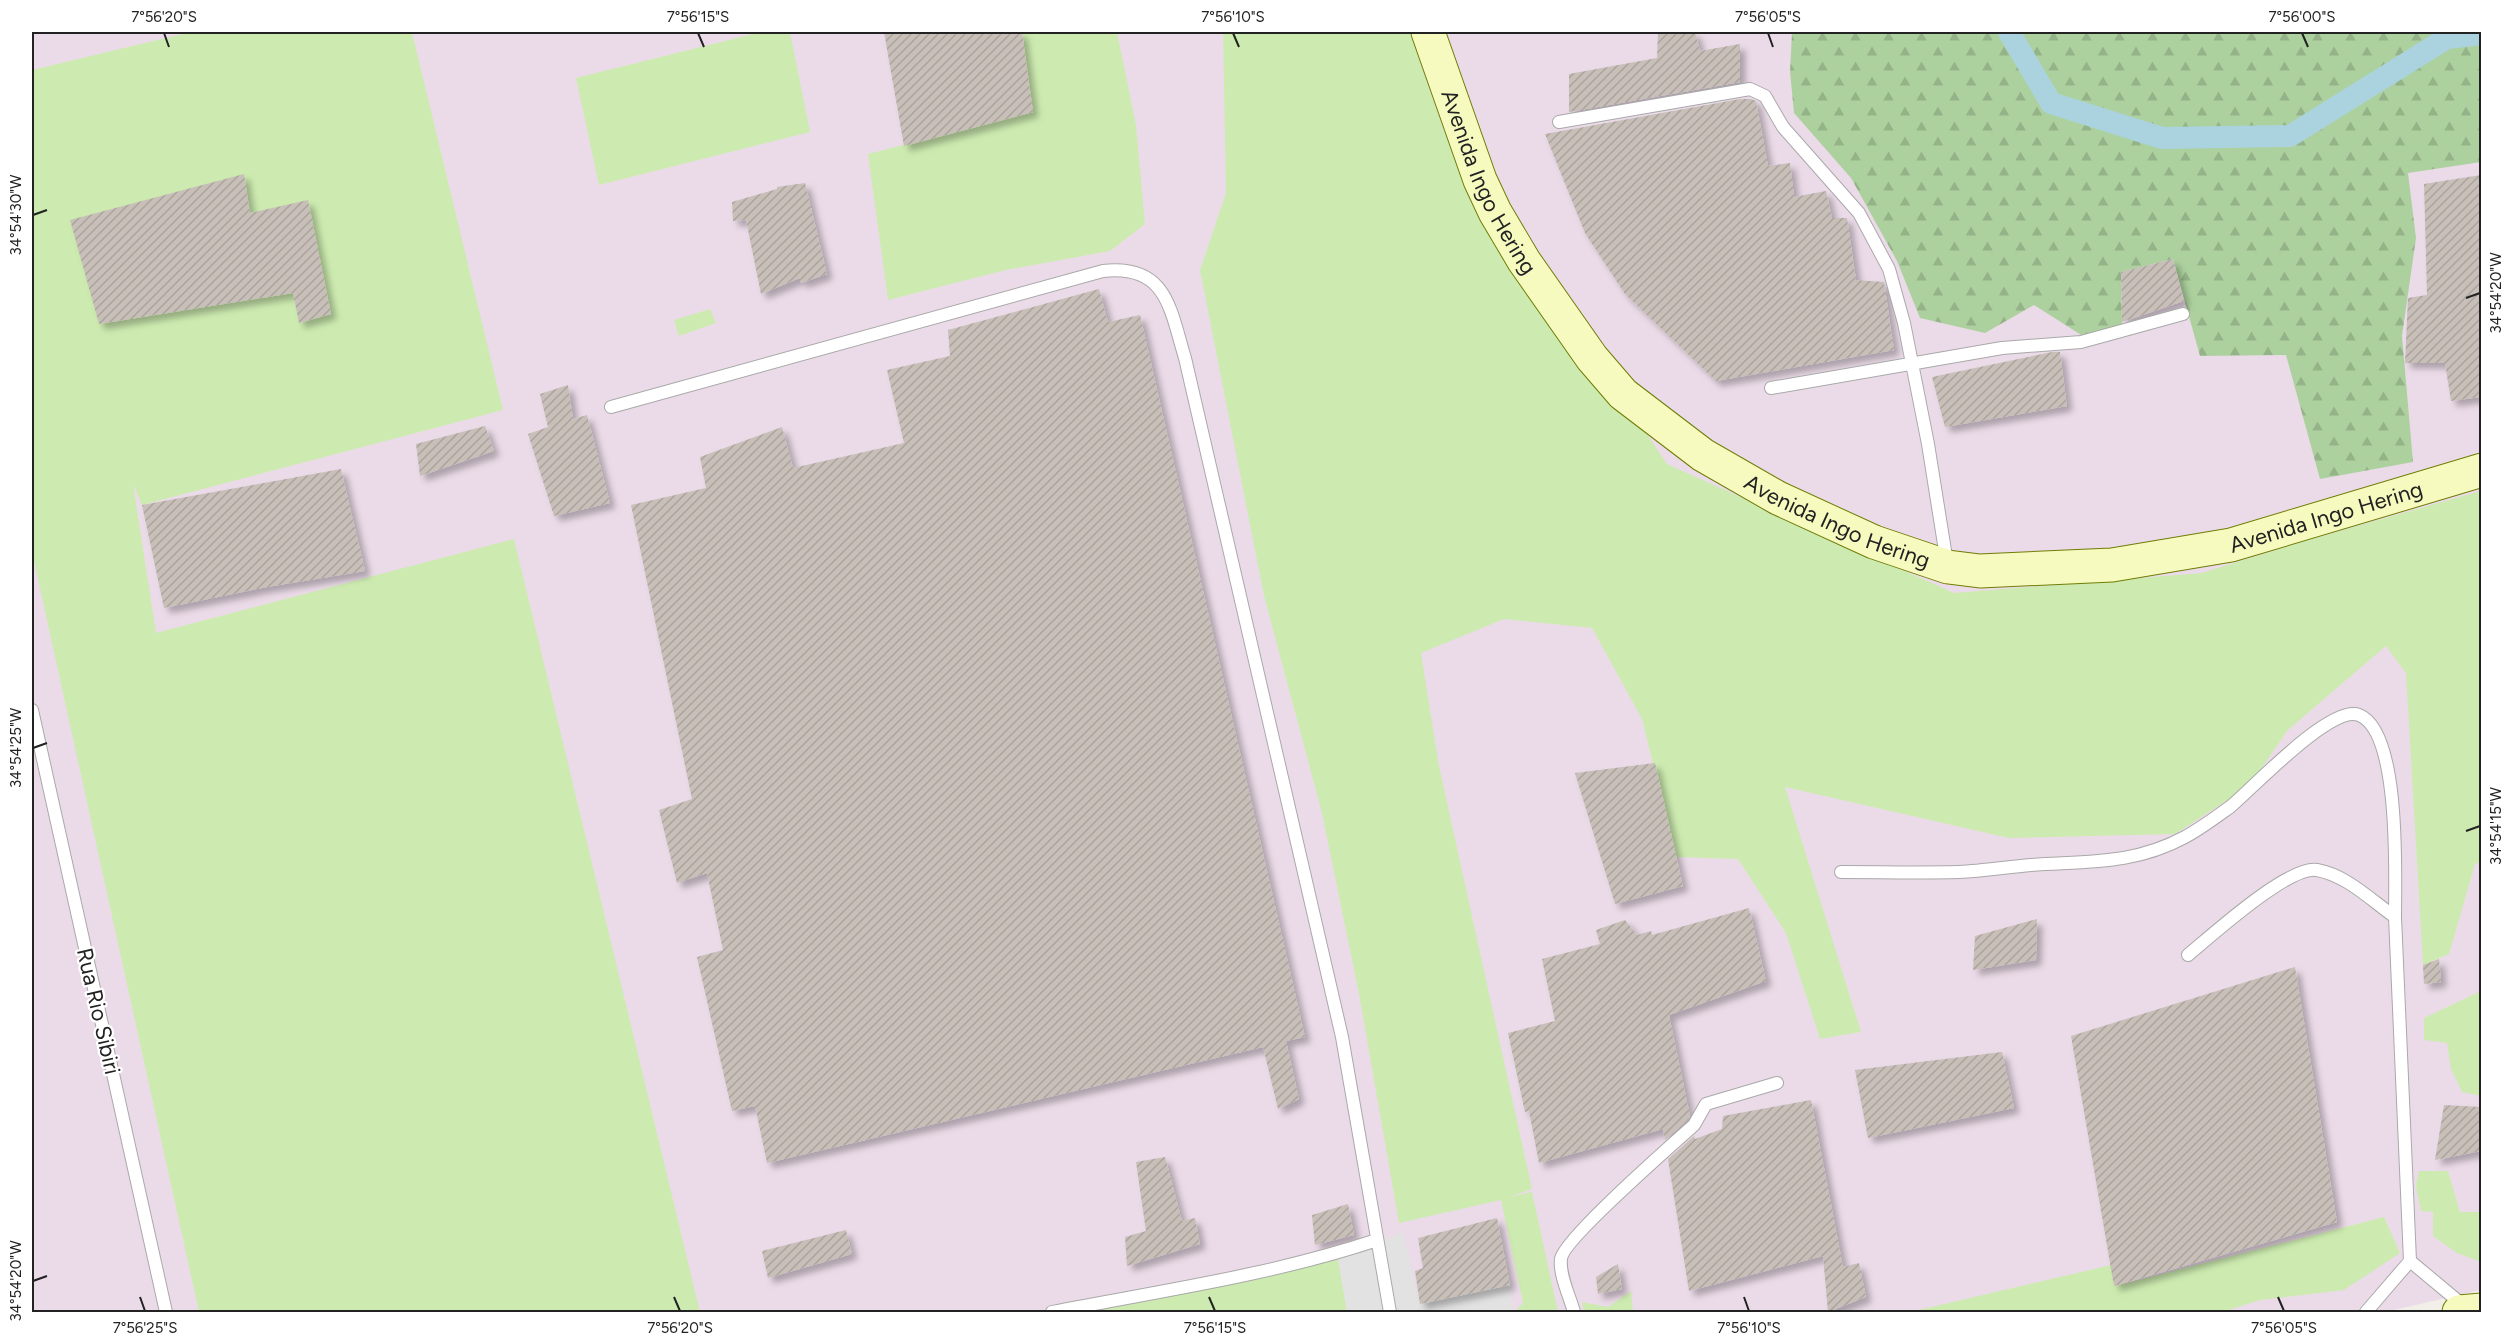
<svg xmlns="http://www.w3.org/2000/svg" width="2513" height="1344" viewBox="0 0 2513 1344" font-family="Figtree,sans-serif">
<style>
.industrial{fill:#ebdbe8}
.grass{fill:#cdebb0}
.forest{fill:url(#forest-firs)}
.parking{fill:#e2e2e2}
.lines{fill:none;stroke-linecap:round;stroke-linejoin:round}
.canal{stroke:#aad3df;stroke-width:22}
.building{fill:url(#building-hatch);filter:url(#shadow)}
.service-casing{stroke:#a9a9a9;stroke-width:14}
.secondary-casing{stroke:#707d05;stroke-width:35}
.service{stroke:#fff;stroke-width:12}
.secondary{stroke:#f7fabf;stroke-width:33}
.ticks{fill:none;stroke:#222;stroke-width:2}
.labels{text-anchor:middle;stroke-width:4.5;stroke-linejoin:round;paint-order:stroke}
.street-label{font-size:22px;fill:#222;stroke:#fff}
.neatline{fill:none;stroke:#222;stroke-width:2}
.ticks-label{font-size:15px;text-anchor:middle;fill:#222}
</style>
<defs>
<pattern id="forest-firs" width="22" height="20" patternUnits="userSpaceOnUse" patternTransform="scale(1.5)"><rect width="22" height="20" fill="#add19e"/><path d="M5 1l3.5 6h-7zM16 11l3.5 6h-7z" fill="#95b388"/></pattern>
<pattern id="building-hatch" width="6" height="6" patternUnits="userSpaceOnUse" patternTransform="scale(1.5)"><rect width="6" height="6" fill="#c7bfb8"/><path d="M-1 1l2-2M0 6l6-6M5 7l2-2" fill="none" stroke="#aba49e"/></pattern>
<filter id="shadow"><feDropShadow dx="5.5" dy="5.5" stdDeviation="3" flood-color="#0004"/></filter>
</defs>
<rect width="100%" height="100%" fill="#f2efe9"/>
<path class="industrial" d="M 32,32 L 2481,32 L 2481,1290 L 2385,1312 L 32,1312 Z"/>
<path class="grass" d="M 191,32 L 412,32 L 503,410 L 142,505 L 133,484 L 156,633 L 514,539 L 700,1312 L 199,1312 L 32,552 L 32,70 Z
M 761,32 L 790,32 L 810,132 L 599,185 L 576,78 Z
M 1022,32 L 1117,32 L 1136,125 L 1145,224 L 1110,251 L 1006,270 L 888,300 L 868,154 L 1032,112 Z
M 1223,32 L 1410,32 L 1444,131 L 1667,464 L 1954,593 L 2202,573 L 2304,541 L 2481,491 L 2481,862 L 2475,864 L 2449,954 L 2423,965 L 2406,673 L 2386,646 L 2288,730 L 2249,786 L 2175,834 L 2009,838 L 1785,787 L 1861,1032 L 1820,1039 L 1786,933 L 1738,859 L 1676,857 L 1642,719 L 1592,628 L 1504,619 L 1421,653 L 1439,766 L 1532,1189 L 1510,1197 L 1532,1192 L 1558,1312 L 1514,1312 L 1523,1303 L 1501,1200 L 1399,1223 L 1359,994 L 1322,813 L 1264,596 L 1200,270 L 1226,193 Z
M 710,309 L 716,323 L 679,336 L 674,320 Z
M 2481,991 L 2481,1096 L 2462,1092 L 2451,1069 L 2447,1043 L 2424,1040 L 2424,1018 Z
M 2419,1171 L 2448,1171 L 2460,1212 L 2481,1212 L 2481,1262 L 2457,1253 L 2433,1236 L 2433,1212 L 2421,1211 L 2416,1186 Z
M 2384,1217 L 2400,1253 L 2344,1290 L 2260,1300 L 2222,1312 L 1910,1312 L 2111,1265 L 2115,1286 Z
M 1338,1259 L 1347,1312 L 1068,1312 Z
M 1631,1291 L 1633,1312 L 1584,1312 L 1582,1302 L 1608,1307 Z"/>
<path class="forest" d="M 1792,32 L 2481,32 L 2481,162 L 2408,173 L 2416,238 L 2402,336 L 2413,462 L 2320,479 L 2286,355 L 2200,356 L 2173,259 L 2121,272 L 2122,324 L 2086,338 L 2034,305 L 1985,333 L 1920,318 L 1897,261 L 1851,178 L 1794,113 L 1790,72 Z"/>
<path class="parking" d="M 1403,1232 L 1420,1304 L 1510,1285 L 1514,1312 L 1347,1312 L 1338,1259 Z"/>
<g class="lines">
<path class="canal" d="M 2009,32 L 2051,103 L 2162,138 L 2290,136 L 2447,38 L 2482,34"/>
</g>
<path class="building" d="M 884,32 L 1022,32 L 1033,112 L 904,146 Z
M 1658,32 L 1695,32 L 1700,51 L 1740,44 L 1740,82 L 1569,112 L 1569,74 L 1657,58 Z
M 1740,99 L 1751,99 L 1756,101 L 1768,166 L 1790,163 L 1794,197 L 1826,191 L 1832,218 L 1847,218 L 1856,280 L 1884,282 L 1894,350 L 1716,381 L 1625,294 L 1585,233 L 1545,134 Z
M 244,174 L 250,213 L 308,200 L 331,314 L 299,323 L 293,293 L 99,324 L 70,220 Z
M 2481,175 L 2481,397 L 2451,401 L 2445,363 L 2405,363 L 2408,298 L 2427,295 L 2424,184 Z
M 805,183 L 827,274 L 801,283 L 800,278 L 761,294 L 746,220 L 733,221 L 732,202 L 777,189 L 777,187 Z
M 2173,259 L 2184,301 L 2122,322 L 2121,272 Z
M 1099,289 L 1108,322 L 1140,315 L 1305,1037 L 1286,1041 L 1299,1099 L 1278,1109 L 1263,1047 L 767,1163 L 755,1106 L 732,1111 L 697,957 L 723,950 L 707,873 L 677,883 L 659,810 L 692,799 L 631,505 L 706,488 L 700,457 L 782,427 L 793,468 L 904,443 L 887,370 L 950,356 L 948,330 Z
M 2052,352 L 2060,352 L 2067,406 L 1945,427 L 1932,377 Z
M 568,385 L 573,419 L 587,415 L 610,503 L 554,516 L 528,434 L 548,427 L 540,394 Z
M 485,426 L 494,451 L 420,476 L 416,444 Z
M 341,469 L 365,571 L 267,587 L 164,608 L 142,505 Z
M 1655,763 L 1683,886 L 1615,904 L 1575,773 Z
M 1749,908 L 1766,981 L 1669,1015 L 1690,1116 L 1688,1120 L 1665,1140 L 1663,1129 L 1539,1163 L 1529,1111 L 1525,1112 L 1508,1033 L 1555,1021 L 1542,959 L 1600,944 L 1596,930 L 1625,920 L 1637,935 L 1651,931 L 1652,935 Z
M 2037,919 L 2036,960 L 1973,970 L 1975,936 Z
M 2439,959 L 2441,982 L 2424,984 L 2423,965 Z
M 2295,967 L 2337,1222 L 2114,1286 L 2071,1036 Z
M 2002,1052 L 2014,1108 L 1868,1138 L 1855,1070 Z
M 1811,1100 L 1843,1267 L 1859,1263 L 1866,1297 L 1828,1312 L 1823,1256 L 1689,1291 L 1668,1159 L 1694,1136 L 1695,1139 L 1722,1129 L 1723,1116 Z
M 2444,1105 L 2481,1107 L 2481,1151 L 2435,1160 Z
M 1165,1157 L 1182,1221 L 1195,1218 L 1200,1244 L 1127,1266 L 1125,1237 L 1146,1231 L 1136,1162 Z
M 1348,1204 L 1354,1235 L 1315,1245 L 1312,1215 Z
M 1497,1218 L 1510,1285 L 1420,1304 L 1415,1271 L 1423,1268 L 1418,1238 Z
M 846,1230 L 852,1254 L 768,1278 L 762,1251 Z
M 1618,1264 L 1622,1289 L 1598,1294 L 1596,1277 Z"/>
<g class="lines">
<defs>
<path id="service" d="M 1559,122 L 1750,89 L 1765,96 L 1783,127 L 1859,213 L 1889,269 L 1904,323 L 1928,444 L 1947,563
M 1771,388 L 2002,348 L 2081,342 L 2183,314
M 611,407 L 1103,271 C 1167,264 1170,309 1185,358 L 1342,1037 L 1390,1312
M 32,710 L 166,1312
M 1841,872 C 1880,872 1919,873 1959,872 C 1983,871 2007,867 2031,865 C 2087,861 2133,865 2185,837 C 2200,829 2216,817 2230,807 C 2253,788 2331,704 2359,715 C 2401,731 2395,878 2395,917 L 2410,1261 L 2366,1312
M 2188,955 C 2211,936 2289,865 2317,870 C 2346,875 2371,900 2395,917
M 2410,1261 L 2464,1306
M 1052,1312 C 1160,1291 1272,1275 1377,1240
M 1574,1312 C 1570,1297 1559,1275 1561,1259 C 1562,1241 1675,1142 1694,1125 L 1706,1104 L 1777,1083"/>
<g id="secondary">
<path id="s1" d="M 1428,32 L 1480,180 L 1495,212 L 1524,261 L 1592,358 L 1623,394 L 1703,455 L 1778,498 L 1874,542 L 1948,567 L 1980,571 L 2112,565 L 2231,545 L 2482,470"/>
<path d="M 2459,1312 L 2482,1310"/>
</g>
</defs>
<use href="#service" class="service-casing"/>
<use href="#secondary" class="secondary-casing"/>
<use href="#service" class="service"/>
<use href="#secondary" class="secondary"/>
</g>
<path class="ticks" d="M 164,33 L 169,47M 698,33 L 704,47M 1233,33 L 1239,47M 1768,33 L 1773,47M 2302,33 L 2308,47M 33,215 L 47,210M 2466,298 L 2480,293M 33,748 L 47,743M 2466,831 L 2480,826M 33,1281 L 47,1276M 140,1297 L 145,1311M 674,1297 L 680,1311M 1209,1297 L 1215,1311M 1744,1297 L 1749,1311M 2278,1297 L 2284,1311"/>
<g class="labels">
<g class="street-label">
<text dy="8" stroke="none"><textPath href="#s1" startOffset="162">Avenida Ingo Hering</textPath></text>
<text dy="8" stroke="none"><textPath href="#s1" startOffset="1170">Avenida Ingo Hering</textPath></text>
<text dy="8" stroke="none"><textPath href="#s1" startOffset="666">Avenida Ingo Hering</textPath></text>
<text transform="translate(99 1011) rotate(77)" y="8">Rua Rio Sibiri</text>
</g>
</g>
<rect width="2513" height="1344" fill="none" stroke="#ffffff" stroke-width="66"/>
<rect x="33" y="33" width="2447" height="1278" class="neatline"/>
<g class="ticks-label">
<text x="164" y="22">7°56'20"S</text>
<text x="698" y="22">7°56'15"S</text>
<text x="1233" y="22">7°56'10"S</text>
<text x="1768" y="22">7°56'05"S</text>
<text x="2302" y="22">7°56'00"S</text>
<text transform="translate(16 215) rotate(-90)" y="5">34°54'30"W</text>
<text transform="translate(2496 293) rotate(-90)" y="5">34°54'20"W</text>
<text transform="translate(16 748) rotate(-90)" y="5">34°54'25"W</text>
<text transform="translate(2496 826) rotate(-90)" y="5">34°54'15"W</text>
<text transform="translate(16 1281) rotate(-90)" y="5">34°54'20"W</text>
<text x="145" y="1333">7°56'25"S</text>
<text x="680" y="1333">7°56'20"S</text>
<text x="1215" y="1333">7°56'15"S</text>
<text x="1749" y="1333">7°56'10"S</text>
<text x="2284" y="1333">7°56'05"S</text>
</g>
</svg>
